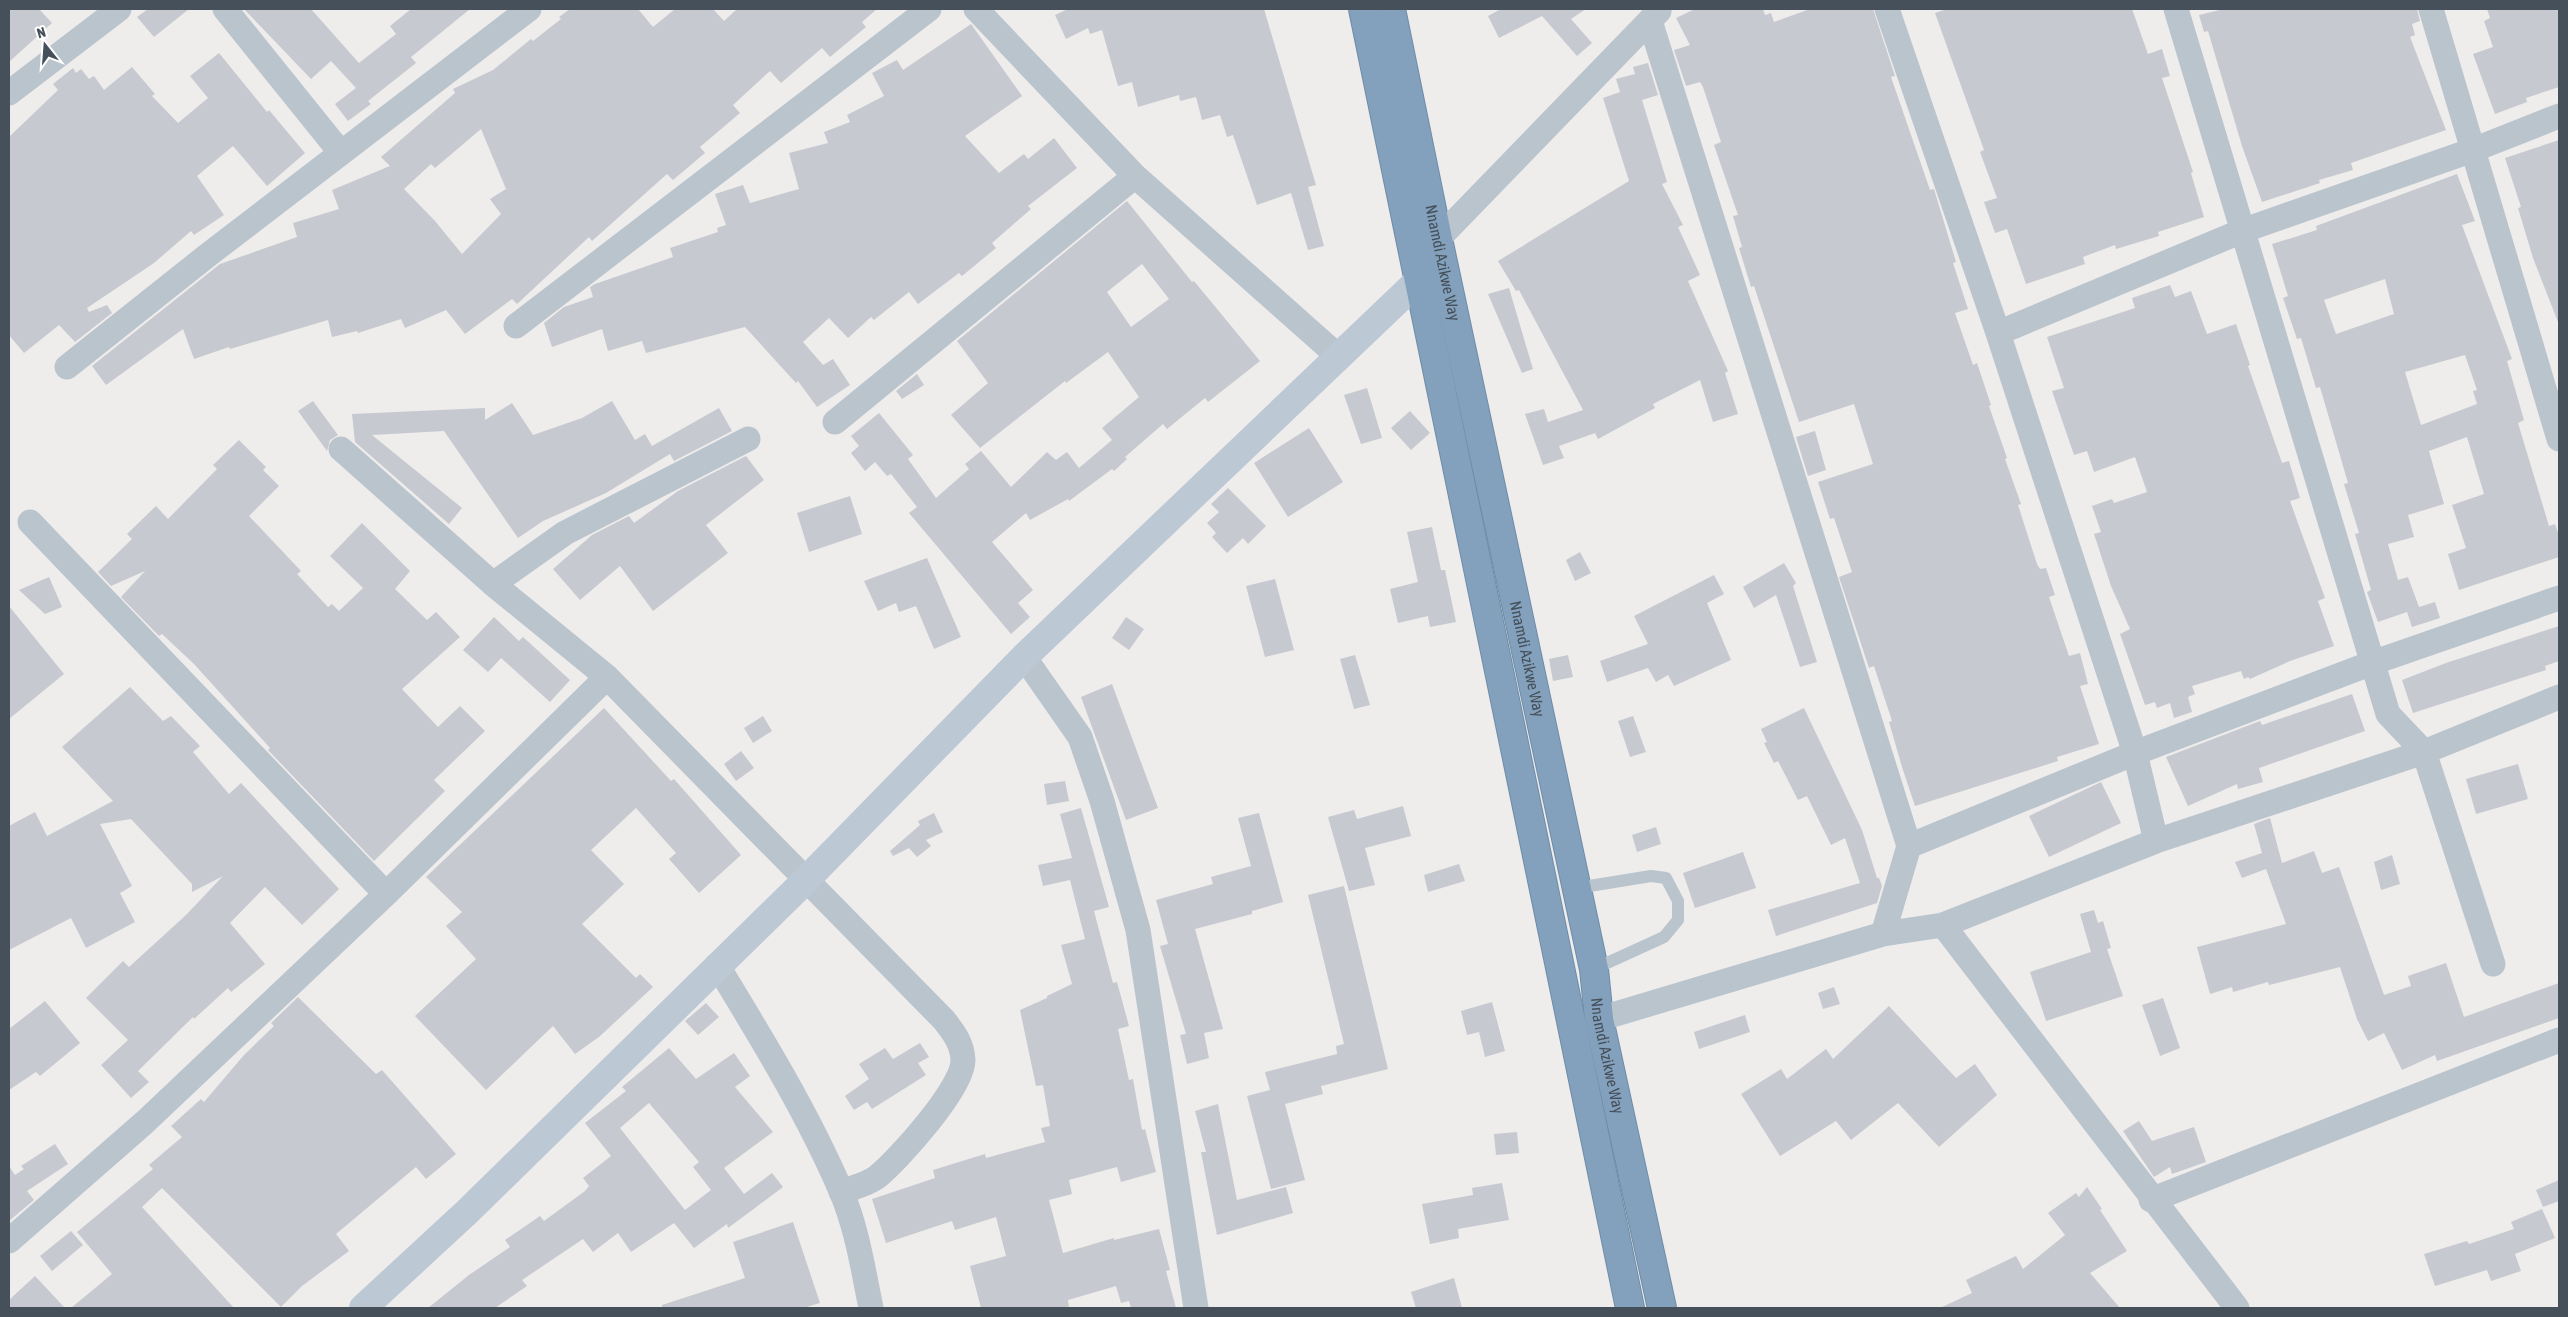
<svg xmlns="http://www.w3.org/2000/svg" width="2568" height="1317" viewBox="0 0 2568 1317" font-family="'Asap Condensed',sans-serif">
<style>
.building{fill:#c6c9cf;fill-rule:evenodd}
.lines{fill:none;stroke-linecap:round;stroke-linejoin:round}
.highway-casing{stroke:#6e8ca8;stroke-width:30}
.lane{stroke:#bac4cc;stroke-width:12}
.street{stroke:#bac4cc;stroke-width:25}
.secondary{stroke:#bcc8d4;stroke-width:28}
.highway{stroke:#83a1bc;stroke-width:28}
.labels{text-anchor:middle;stroke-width:5;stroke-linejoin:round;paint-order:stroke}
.street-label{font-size:16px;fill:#45505a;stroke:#fff}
</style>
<rect width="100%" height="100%" fill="#efecec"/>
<path class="building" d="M 9,9 L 39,9 L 52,23 L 9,62 Z
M 148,9 L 189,9 L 154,37 L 137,17 Z
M 244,9 L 311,9 L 359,63 L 396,34 L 390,26 L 411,9 L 470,9 L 411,57 L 416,63 L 368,101 L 371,104 L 348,121 L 335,104 L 356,88 L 331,61 L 311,79 Z
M 570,9 L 638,9 L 653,27 L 675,9 L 713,9 L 724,21 L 737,9 L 877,9 L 862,22 L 866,27 L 830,57 L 822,48 L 781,83 L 770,71 L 733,105 L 740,113 L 700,147 L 705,153 L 673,180 L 667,174 L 592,241 L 589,237 L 517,304 L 512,299 L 465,334 L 446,310 L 405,328 L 401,319 L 358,333 L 357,331 L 332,337 L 328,320 L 230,349 L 229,347 L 194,359 L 183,329 L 106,385 L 92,366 L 220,264 L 297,237 L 293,223 L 339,209 L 332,190 L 390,166 L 381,157 L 455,93 L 453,89 L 493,70 L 531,39 L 533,41 L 561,19 L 559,17 ZM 481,129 L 506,189 L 490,199 L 501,214 L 462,254 L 435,221 L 404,189 L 431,164 L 435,168 Z
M 1068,9 L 1264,9 L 1316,185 L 1308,187 L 1324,246 L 1308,250 L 1291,193 L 1257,205 L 1233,135 L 1227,137 L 1220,115 L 1202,120 L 1196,97 L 1180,101 L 1179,95 L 1138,107 L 1132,82 L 1118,86 L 1102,30 L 1090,34 L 1088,28 L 1066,39 L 1055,15 Z
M 1501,9 L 1586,9 L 1571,19 L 1592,43 L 1577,56 L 1542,16 L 1499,38 L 1488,16 Z
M 1695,9 L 1763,9 L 1765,15 L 1771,13 L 1774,22 L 1810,9 L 1873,9 L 1895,76 L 1891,77 L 1930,190 L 1934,189 L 1956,262 L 1953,263 L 1968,309 L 1955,313 L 1973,365 L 1977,363 L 1991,405 L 1989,406 L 2007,458 L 2005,459 L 2021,504 L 2018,505 L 2037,564 L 2040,569 L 2046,568 L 2055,595 L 2049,597 L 2069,656 L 2080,653 L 2088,684 L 2080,686 L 2099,744 L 2057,757 L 2058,761 L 1915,806 L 1902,767 L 1889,722 L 1892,721 L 1874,666 L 1869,668 L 1839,577 L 1852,572 L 1834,518 L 1830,519 L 1818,482 L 1873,464 L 1854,404 L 1799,422 L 1754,286 L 1751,287 L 1739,248 L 1742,247 L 1733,216 L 1738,215 L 1714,145 L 1721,142 L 1703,87 L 1700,82 L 1686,86 L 1674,50 L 1690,45 L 1676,18 Z
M 1947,9 L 2132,9 L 2148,54 L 2162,49 L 2170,76 L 2162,78 L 2193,172 L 2191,173 L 2204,217 L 2158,232 L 2159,236 L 2116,249 L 2115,245 L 2083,257 L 2085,264 L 2026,284 L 2007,229 L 1995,233 L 1984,202 L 1997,198 L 1980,152 L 1984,150 L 1935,13 Z
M 2224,9 L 2417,9 L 2420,21 L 2412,24 L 2415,35 L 2410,37 L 2446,130 L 2351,163 L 2353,170 L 2319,180 L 2320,183 L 2262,202 L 2242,146 L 2208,31 L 2204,32 L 2199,15 Z
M 2487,9 L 2559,9 L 2559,87 L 2526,98 L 2527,102 L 2495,114 L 2473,54 L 2493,47 L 2484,21 L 2490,18 Z
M 971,24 L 1022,96 L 965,136 L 999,173 L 1024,154 L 1028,159 L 1054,138 L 1077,168 L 1028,206 L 1031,209 L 992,243 L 996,248 L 962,276 L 959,273 L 918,304 L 909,292 L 874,320 L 871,317 L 848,338 L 829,318 L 803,342 L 823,365 L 833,359 L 850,385 L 817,407 L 798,381 L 796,383 L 745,327 L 646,353 L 642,341 L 608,351 L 602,329 L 552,347 L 544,323 L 564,307 L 593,297 L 590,287 L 595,284 L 673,257 L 670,248 L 718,232 L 717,228 L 726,225 L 715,194 L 743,185 L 750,203 L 799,189 L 789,153 L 828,143 L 824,132 L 850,122 L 847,115 L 884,96 L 872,73 L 897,60 L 903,70 Z
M 219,53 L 267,112 L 269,110 L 305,153 L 267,186 L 233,146 L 197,176 L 224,215 L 194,235 L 191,231 L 154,263 L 87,308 L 89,312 L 107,305 L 112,313 L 75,342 L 59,325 L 24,353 L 9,335 L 9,137 L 58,90 L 53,84 L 73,68 L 76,73 L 81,69 L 89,79 L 94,76 L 104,90 L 132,67 L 155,94 L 152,96 L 178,123 L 208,98 L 190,76 Z
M 1648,63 L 1658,95 L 1642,100 L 1667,182 L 1662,184 L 1683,225 L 1678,227 L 1700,275 L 1688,281 L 1728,371 L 1725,373 L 1738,414 L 1713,422 L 1700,380 L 1653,404 L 1655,408 L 1598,439 L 1595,433 L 1559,446 L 1564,458 L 1543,465 L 1525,414 L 1544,409 L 1548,422 L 1583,410 L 1519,290 L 1516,291 L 1498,261 L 1629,181 L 1603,98 L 1620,92 L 1616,79 L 1635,74 L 1633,67 Z
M 2559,140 L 2559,322 L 2558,322 L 2533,258 L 2518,208 L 2521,207 L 2505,158 Z
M 2457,174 L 2475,221 L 2462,225 L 2512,359 L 2507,361 L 2524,420 L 2518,423 L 2549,526 L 2555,524 L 2559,536 L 2559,557 L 2459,590 L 2448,554 L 2466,548 L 2452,505 L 2484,494 L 2467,437 L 2429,451 L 2444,504 L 2408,515 L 2414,537 L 2388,544 L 2398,580 L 2408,577 L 2419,607 L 2435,602 L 2440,618 L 2412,627 L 2407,612 L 2378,622 L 2367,592 L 2371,590 L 2355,534 L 2359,533 L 2344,484 L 2348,483 L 2320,387 L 2316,388 L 2301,338 L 2297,339 L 2283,298 L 2288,296 L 2272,244 L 2317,230 L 2316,226 ZM 2385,279 L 2394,314 L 2336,334 L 2324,300 ZM 2465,355 L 2477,390 L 2473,391 L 2477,404 L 2421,425 L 2405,372 Z
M 1127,201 L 1192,282 L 1194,281 L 1260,361 L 1208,402 L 1205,398 L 1167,429 L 1163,424 L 1125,457 L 1127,459 L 1114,471 L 1112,469 L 1069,501 L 1068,499 L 1030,520 L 1026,513 L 992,542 L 1033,590 L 1018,603 L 1030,617 L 1011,634 L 909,513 L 917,507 L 891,474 L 887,476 L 875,462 L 865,471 L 851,453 L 859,446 L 851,436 L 879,413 L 913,455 L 908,459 L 936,498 L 969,469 L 965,464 L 981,451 L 1011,487 L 1047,452 L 1056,460 L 1067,452 L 1079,468 L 1112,440 L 1102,428 L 1139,397 L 1108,352 L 1066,383 L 1065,381 L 980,448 L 951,415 L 988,383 L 957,341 ZM 1142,264 L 1169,299 L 1131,327 L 1107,292 Z
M 2170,285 L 2175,297 L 2191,291 L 2207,334 L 2236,324 L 2250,365 L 2248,366 L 2282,463 L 2289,461 L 2300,498 L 2290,501 L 2325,598 L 2318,601 L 2334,646 L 2290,661 L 2250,679 L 2248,677 L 2244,679 L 2241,671 L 2192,686 L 2195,694 L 2188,697 L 2192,712 L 2174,718 L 2170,703 L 2157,708 L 2155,702 L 2145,705 L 2120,634 L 2130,629 L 2111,586 L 2094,534 L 2101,532 L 2092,506 L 2112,499 L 2114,503 L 2147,492 L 2135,457 L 2094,472 L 2087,451 L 2074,455 L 2052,391 L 2064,388 L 2047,337 L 2135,308 L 2132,298 Z
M 1509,288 L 1533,369 L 1522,373 L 1488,294 Z
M 917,374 L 924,385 L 902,399 L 896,391 Z
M 1367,388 L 1382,438 L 1361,444 L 1344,395 Z
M 313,401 L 338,435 L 330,440 L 327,451 L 298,411 Z
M 612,401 L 635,440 L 645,434 L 652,446 L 719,408 L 732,431 L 674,461 L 670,454 L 606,493 L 543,521 L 518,538 L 444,431 L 372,435 L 462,508 L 449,524 L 355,442 L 352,414 L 485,408 L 485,420 L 512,403 L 533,435 L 582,418 Z
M 1410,411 L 1430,433 L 1411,450 L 1391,428 Z
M 1309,428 L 1343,482 L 1288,517 L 1254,463 Z
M 1815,431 L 1826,470 L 1808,476 L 1796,437 Z
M 239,440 L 266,467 L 263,470 L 279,486 L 249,516 L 301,571 L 297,574 L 328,607 L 332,604 L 339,611 L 363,588 L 330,556 L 362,523 L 410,571 L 395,589 L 427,620 L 436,612 L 460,637 L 402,689 L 438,727 L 460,706 L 485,731 L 434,780 L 445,791 L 374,861 L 268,750 L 270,748 L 194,664 L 162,634 L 159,636 L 121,597 L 145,571 L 111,586 L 98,572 L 132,539 L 127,534 L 156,506 L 168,519 L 217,469 L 213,465 Z
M 746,456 L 764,480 L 706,525 L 728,553 L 653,611 L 620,566 L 580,600 L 553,569 L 592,535 L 629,516 L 634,523 L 678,491 Z
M 1228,488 L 1266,526 L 1248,544 L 1243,538 L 1227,553 L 1212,537 L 1216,533 L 1207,523 L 1219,512 L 1211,504 Z
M 850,496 L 862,534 L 809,552 L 797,513 Z
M 1432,527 L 1441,570 L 1445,570 L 1456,622 L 1430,627 L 1428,616 L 1398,623 L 1390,589 L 1418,582 L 1407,532 Z
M 1580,552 L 1591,573 L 1575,581 L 1566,560 Z
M 927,558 L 961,637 L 934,649 L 916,606 L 899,612 L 896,603 L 878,611 L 864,581 Z
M 1784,563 L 1796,583 L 1793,586 L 1817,662 L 1800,667 L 1776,595 L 1754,608 L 1743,587 Z
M 1714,575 L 1724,594 L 1707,603 L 1731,660 L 1674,686 L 1668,675 L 1656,682 L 1648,668 L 1607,682 L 1600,661 L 1648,644 L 1634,616 Z
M 49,577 L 62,607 L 45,614 L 19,590 Z
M 1275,579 L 1294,650 L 1265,657 L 1246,586 Z
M 9,606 L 64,674 L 9,719 Z
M 494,617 L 519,641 L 523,637 L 570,680 L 550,702 L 501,658 L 488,672 L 463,650 Z
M 1126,617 L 1144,629 L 1129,650 L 1112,638 Z
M 2559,626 L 2559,661 L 2545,666 L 2546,670 L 2413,713 L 2402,680 L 2446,663 Z
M 1355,655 L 1370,705 L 1354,709 L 1340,659 Z
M 1568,655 L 1573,677 L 1553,681 L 1549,659 Z
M 1112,684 L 1158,808 L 1126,820 L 1081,697 Z
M 130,687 L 163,721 L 171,716 L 200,746 L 193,752 L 229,794 L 241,783 L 339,889 L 302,925 L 265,887 L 230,923 L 265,964 L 231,992 L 228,988 L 194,1019 L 193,1017 L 138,1071 L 149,1082 L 131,1098 L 101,1065 L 128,1040 L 86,998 L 123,961 L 129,967 L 186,915 L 223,876 L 192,892 L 192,884 L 131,819 L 100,824 L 132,886 L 120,893 L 135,922 L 86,948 L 71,918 L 9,950 L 9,826 L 35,812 L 47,836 L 113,801 L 62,747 Z
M 2352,694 L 2365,731 L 2259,768 L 2263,782 L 2238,789 L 2237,784 L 2188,806 L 2166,757 L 2260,721 L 2262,725 Z
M 604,708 L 671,781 L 674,779 L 741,855 L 699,893 L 669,859 L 676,853 L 636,808 L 591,850 L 624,884 L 582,924 L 636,978 L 640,974 L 653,987 L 599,1037 L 575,1054 L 553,1026 L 486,1090 L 415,1016 L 476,959 L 446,926 L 462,912 L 426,877 Z
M 1804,708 L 1862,830 L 1877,878 L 1879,878 L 1882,886 L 1877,903 L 1776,936 L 1768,910 L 1860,883 L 1845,838 L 1831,845 L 1807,796 L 1798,800 L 1778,761 L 1774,763 L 1764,743 L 1767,742 L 1761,729 Z
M 763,716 L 772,731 L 753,743 L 744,728 Z
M 1633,716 L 1646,752 L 1630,757 L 1618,721 Z
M 741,751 L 754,768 L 736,781 L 724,764 Z
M 2518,764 L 2528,799 L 2476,814 L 2466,779 Z
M 1065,781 L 1069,801 L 1047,805 L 1044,784 Z
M 2101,782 L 2121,823 L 2049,857 L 2029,816 Z
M 1403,806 L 1411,836 L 1365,848 L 1375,885 L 1349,891 L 1328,817 L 1354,810 L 1357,819 Z
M 1081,808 L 1109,907 L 1094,911 L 1113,983 L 1117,982 L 1129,1026 L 1118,1029 L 1129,1080 L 1133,1079 L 1142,1130 L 1145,1129 L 1156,1172 L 1121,1182 L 1117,1167 L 1069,1180 L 1072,1194 L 1049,1200 L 1063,1253 L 1114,1238 L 1114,1240 L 1159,1229 L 1170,1270 L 1166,1271 L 1176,1308 L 1131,1308 L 1129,1301 L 1121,1303 L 1116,1286 L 1068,1300 L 1069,1308 L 981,1308 L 970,1266 L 1006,1256 L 996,1217 L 955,1230 L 952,1221 L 886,1243 L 872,1199 L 935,1178 L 933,1170 L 985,1154 L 986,1158 L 1045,1142 L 1041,1128 L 1050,1126 L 1043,1085 L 1036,1086 L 1020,1010 L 1047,998 L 1047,996 L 1072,984 L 1061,945 L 1085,939 L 1070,880 L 1043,886 L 1038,865 L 1072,858 L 1060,814 Z
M 934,813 L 943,832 L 926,840 L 931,846 L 917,857 L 909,848 L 893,856 L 890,851 L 920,825 L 918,821 Z
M 1259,813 L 1283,902 L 1252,911 L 1252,914 L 1195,929 L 1223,1029 L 1204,1033 L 1209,1058 L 1187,1064 L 1180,1035 L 1186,1034 L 1160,946 L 1168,944 L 1156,900 L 1213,884 L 1211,877 L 1251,866 L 1238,818 Z
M 2270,818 L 2282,863 L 2314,851 L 2322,873 L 2339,867 L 2384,995 L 2411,986 L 2408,976 L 2446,963 L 2464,1017 L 2559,983 L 2559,1018 L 2437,1061 L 2435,1055 L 2402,1070 L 2384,1033 L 2368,1041 L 2357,1019 L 2340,967 L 2269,985 L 2268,982 L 2233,992 L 2232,987 L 2210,994 L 2197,947 L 2286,924 L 2266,869 L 2242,878 L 2235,862 L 2262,853 L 2254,824 Z
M 1656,827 L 1661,844 L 1637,852 L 1632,835 Z
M 1743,852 L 1756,888 L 1695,908 L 1683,873 Z
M 2392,855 L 2400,884 L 2381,890 L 2374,862 Z
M 1459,864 L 1465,881 L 1428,892 L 1424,875 Z
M 1344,886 L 1388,1069 L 1321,1086 L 1323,1094 L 1285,1104 L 1305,1180 L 1271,1189 L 1247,1096 L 1270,1090 L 1265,1072 L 1337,1054 L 1336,1046 L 1344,1044 L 1308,895 Z
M 2094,910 L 2098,923 L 2103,921 L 2111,948 L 2107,949 L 2123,996 L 2046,1021 L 2030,972 L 2091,952 L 2080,914 Z
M 1834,987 L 1840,1004 L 1823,1009 L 1818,993 Z
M 298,997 L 376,1074 L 382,1070 L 456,1154 L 426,1179 L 416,1167 L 336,1234 L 349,1251 L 302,1286 L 281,1307 L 162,1188 L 142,1207 L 234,1308 L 71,1308 L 112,1274 L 77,1232 L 153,1169 L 149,1165 L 182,1137 L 171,1126 L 201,1099 L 204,1102 L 244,1055 L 274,1026 L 271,1023 Z
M 2163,998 L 2180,1048 L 2160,1056 L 2142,1005 Z
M 45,1001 L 80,1043 L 40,1076 L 36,1072 L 9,1090 L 9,1029 Z
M 1492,1002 L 1505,1051 L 1485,1057 L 1479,1032 L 1467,1035 L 1461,1011 Z
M 706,1003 L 719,1017 L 698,1035 L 685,1021 Z
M 1889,1006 L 1956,1078 L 1975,1064 L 1997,1095 L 1939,1147 L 1898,1103 L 1851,1140 L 1836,1121 L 1780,1156 L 1741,1094 L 1781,1069 L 1787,1079 L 1826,1049 L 1833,1059 Z
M 1745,1015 L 1750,1032 L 1699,1049 L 1694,1032 Z
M 920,1043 L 929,1057 L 918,1063 L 926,1075 L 872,1109 L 867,1102 L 854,1110 L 845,1096 L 869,1079 L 859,1064 L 885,1048 L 893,1059 Z
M 669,1048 L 696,1079 L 734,1053 L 750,1076 L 735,1087 L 773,1132 L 724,1168 L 744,1194 L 772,1173 L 783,1187 L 728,1228 L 727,1224 L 694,1248 L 674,1223 L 631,1252 L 618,1233 L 593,1252 L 583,1239 L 522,1280 L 527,1286 L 495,1308 L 428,1308 L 469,1275 L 510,1247 L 505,1240 L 540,1216 L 544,1221 L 585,1191 L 589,1186 L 583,1178 L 611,1156 L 585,1123 L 626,1091 L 622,1087 ZM 649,1103 L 699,1162 L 693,1167 L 711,1190 L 685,1210 L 620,1128 Z
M 1218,1104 L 1237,1200 L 1286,1187 L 1293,1213 L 1217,1235 L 1201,1152 L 1206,1152 L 1195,1111 Z
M 2139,1121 L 2152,1141 L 2194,1127 L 2206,1162 L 2172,1174 L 2170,1167 L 2154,1177 L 2123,1131 Z
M 1517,1132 L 1519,1153 L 1496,1155 L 1494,1134 Z
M 55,1144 L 68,1164 L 27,1191 L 34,1200 L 9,1221 L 9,1166 L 15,1175 L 24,1169 L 21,1166 Z
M 2559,1180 L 2559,1201 L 2543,1207 L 2536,1190 Z
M 1502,1183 L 1509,1220 L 1458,1229 L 1459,1238 L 1430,1244 L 1422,1204 L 1473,1195 L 1472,1188 Z
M 2087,1187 L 2102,1209 L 2100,1210 L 2127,1251 L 2090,1273 L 2120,1308 L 1940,1308 L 1972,1293 L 1966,1280 L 2016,1256 L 2023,1269 L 2065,1235 L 2048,1213 L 2076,1193 L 2079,1197 Z
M 2542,1209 L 2555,1238 L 2515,1254 L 2521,1271 L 2491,1281 L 2487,1270 L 2435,1286 L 2424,1254 L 2467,1241 L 2469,1244 L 2514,1229 L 2511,1222 Z
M 793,1222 L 820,1303 L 803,1308 L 662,1308 L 662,1305 L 745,1278 L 733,1242 Z
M 71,1231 L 83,1245 L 52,1271 L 40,1256 Z
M 35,1276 L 65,1308 L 9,1308 L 9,1300 Z
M 1454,1278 L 1462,1308 L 1416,1308 L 1411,1292 Z"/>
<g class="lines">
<defs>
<g id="highway">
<path d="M 1363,9 L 1630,1308"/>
<path id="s1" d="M 1391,9 L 1438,239 L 1594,969 L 1599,1019 L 1662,1308"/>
</g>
</defs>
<use href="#highway" class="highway-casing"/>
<path class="lane" d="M 1577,888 L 1651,876 L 1666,878 L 1678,901 L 1678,920 L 1664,937 L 1594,969"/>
<path class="street" d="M 225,9 L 341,153
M 976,9 L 1135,176 L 1339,357
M 1887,9 L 1998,333 L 2135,753 L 2156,841
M 2176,9 L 2388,714 L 2424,752 L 2493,964
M 2431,9 L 2559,439
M 1650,21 L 1909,846 L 1883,934
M 9,93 L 119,9
M 1438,239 L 1659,11
M 516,326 L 929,9
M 1998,333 L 2242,231 L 2473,150 L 2559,116
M 67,367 L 208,255 L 529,9
M 835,422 L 1135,176
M 341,449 L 493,584 L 607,677 L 944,1020 C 954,1033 962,1043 963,1060 C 964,1087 898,1160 877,1177 C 868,1184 852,1188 841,1192
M 30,522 L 386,894
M 493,584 L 565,533 L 748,439
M 1024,657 L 1080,737 L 1102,801 L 1138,930 L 1196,1308
M 1909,846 L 2135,753 L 2372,663 L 2559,598
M 1943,925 L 2237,1308
M 717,965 C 762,1039 807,1112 841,1191 C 857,1228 863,1269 871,1308
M 1599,1019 L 1883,934 L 1943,925 L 2156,841 L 2424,752 L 2559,697
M 2151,1200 L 2559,1040
M 9,1241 L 145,1122 L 386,894 L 607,677"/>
<path class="secondary" d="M 363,1308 L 467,1212 L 806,880 L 1024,657 L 1419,280"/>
<use href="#highway" class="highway"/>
</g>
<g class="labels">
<g class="street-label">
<text dy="6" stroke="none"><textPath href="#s1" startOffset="259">Nnamdi Azikwe Way</textPath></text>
<text dy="6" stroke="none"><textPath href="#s1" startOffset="664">Nnamdi Azikwe Way</textPath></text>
<text dy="6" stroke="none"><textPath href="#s1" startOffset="1069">Nnamdi Azikwe Way</textPath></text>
</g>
</g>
<rect width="2568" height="1317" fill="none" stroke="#45505a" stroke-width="20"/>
<g transform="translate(45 45) rotate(343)" stroke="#ffffff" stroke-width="4" paint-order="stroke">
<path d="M0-4L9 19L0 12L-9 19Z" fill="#45505a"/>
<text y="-8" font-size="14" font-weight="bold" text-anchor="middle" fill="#45505a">N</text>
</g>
</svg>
